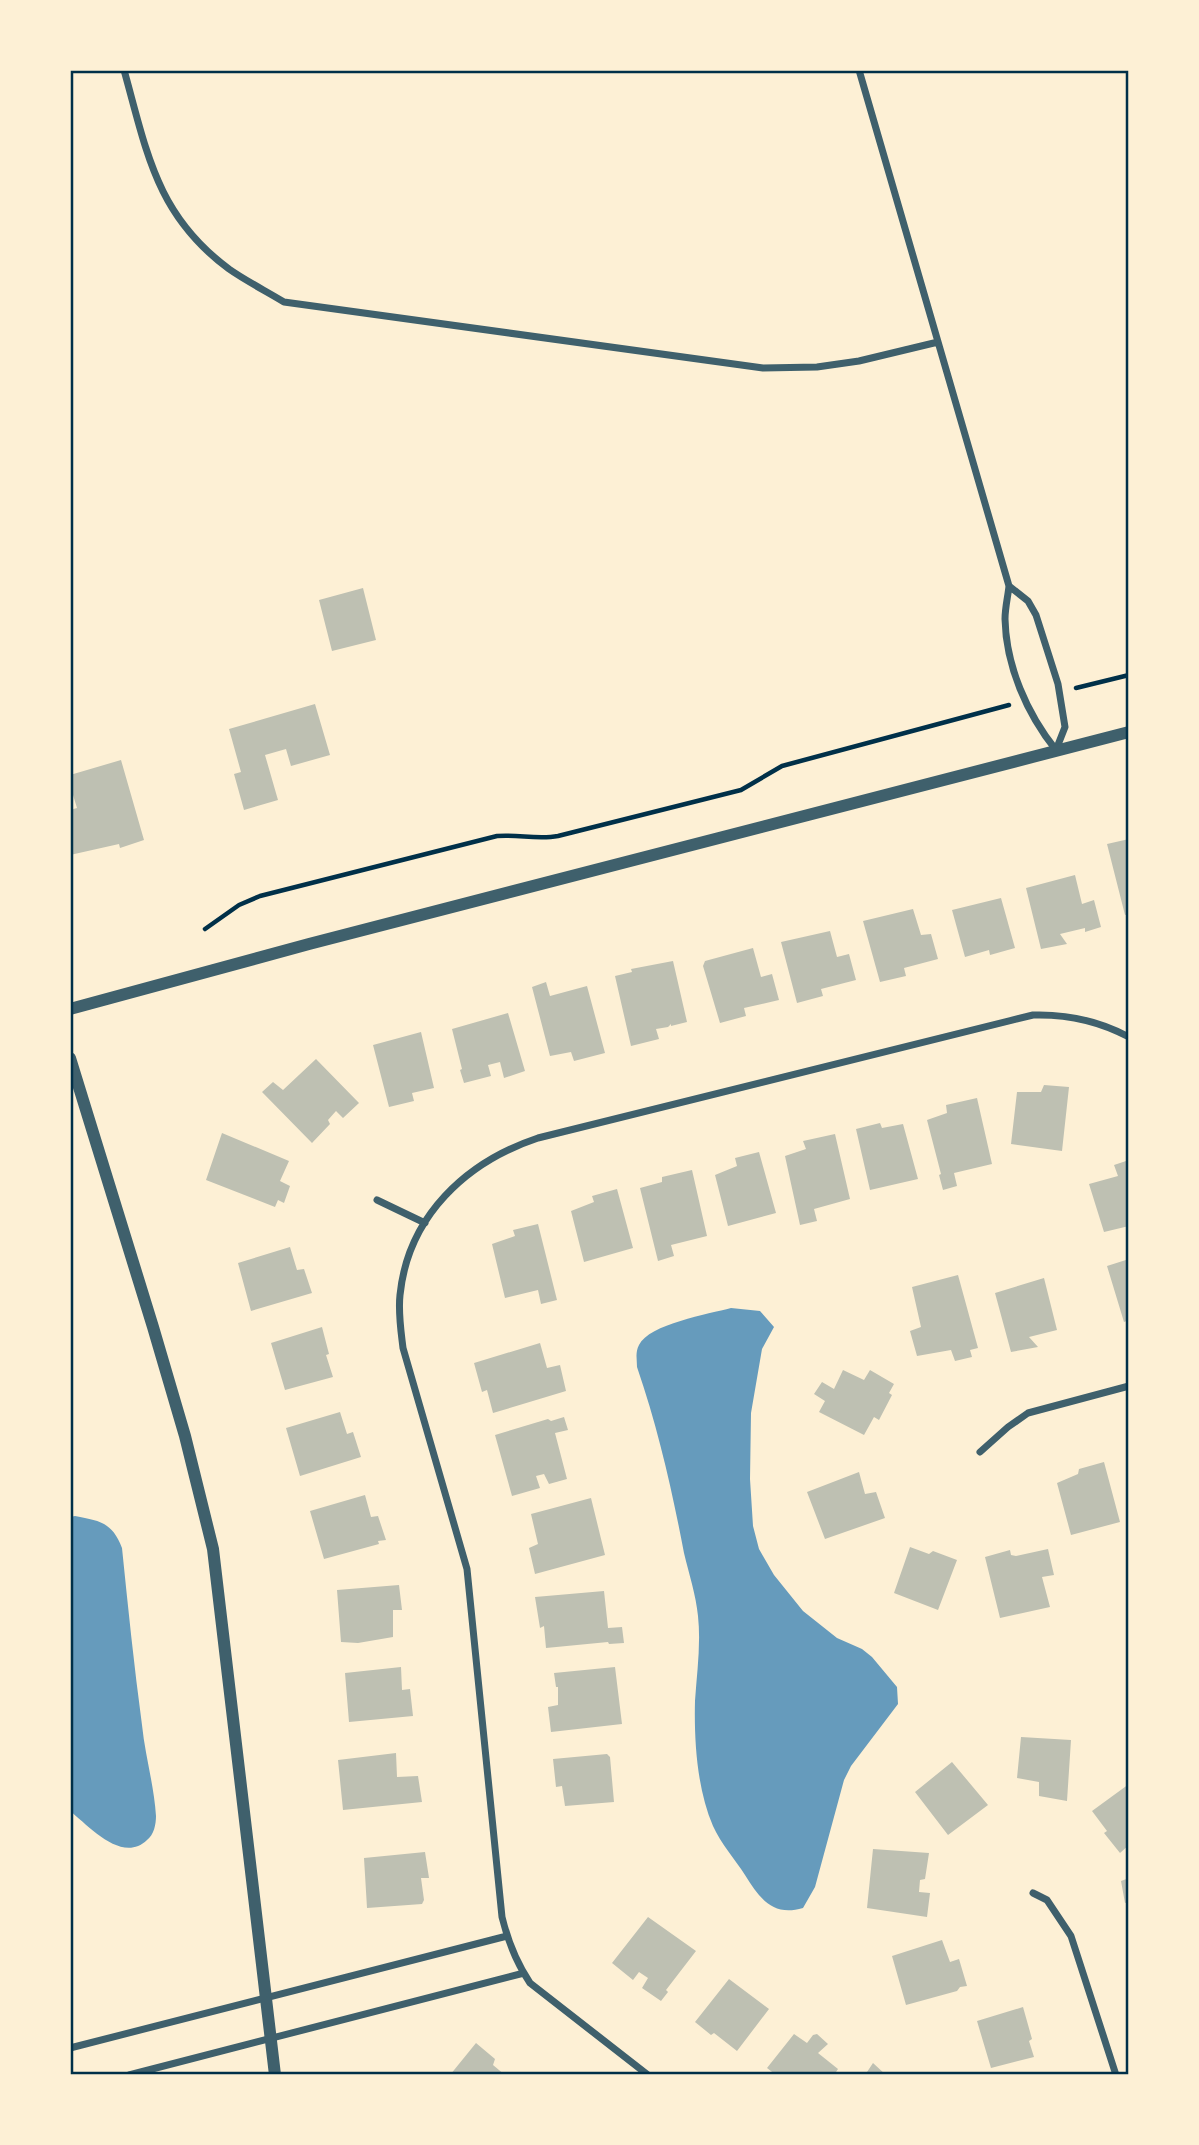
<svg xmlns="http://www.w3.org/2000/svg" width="1199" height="2145" viewBox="0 0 1199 2145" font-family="Quicksand,sans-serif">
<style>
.water{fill:#669bbc}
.building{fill:#bec0b2}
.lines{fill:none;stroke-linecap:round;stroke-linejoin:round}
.path{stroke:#003049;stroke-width:4.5}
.minor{stroke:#3f606c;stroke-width:7}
.tertiary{stroke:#3f606c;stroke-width:12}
.neatline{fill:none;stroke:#003049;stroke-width:2.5}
</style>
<rect width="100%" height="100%" fill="#fdf0d5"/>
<path class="water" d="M 731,1308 L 760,1311 L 774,1327 L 762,1349 L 751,1413 L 750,1479 L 753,1526 L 759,1549 L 774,1575 L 803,1611 L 837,1638 L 862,1649 L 872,1657 L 897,1687 L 898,1704 L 851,1766 L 844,1780 L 815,1887 L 803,1908 C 773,1917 760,1899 745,1875 C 735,1859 721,1844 713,1826 C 697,1789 694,1741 695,1701 C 697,1672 701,1644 698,1616 C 696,1595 689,1574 684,1553 C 672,1490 658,1428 637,1367 C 637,1360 635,1352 639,1345 C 649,1324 709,1314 731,1308 Z
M 75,1516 C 100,1521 112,1522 122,1548 C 128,1607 134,1666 142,1725 C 145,1755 154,1785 156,1816 C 156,1824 154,1835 147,1840 C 122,1864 89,1826 70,1811 L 70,1517 Z"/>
<path class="building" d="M 363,588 L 376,640 L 332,651 L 319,600 Z
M 315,704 L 330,755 L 291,766 L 286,749 L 265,755 L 278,800 L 244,810 L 234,774 L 241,772 L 229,729 Z
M 121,760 L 144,840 L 120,848 L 119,844 L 70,855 L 70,810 L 77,808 L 70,785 L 70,775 Z
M 1129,839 L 1129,914 L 1125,915 L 1107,844 Z
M 1075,875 L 1082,904 L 1094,900 L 1101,927 L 1085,932 L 1085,928 L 1060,934 L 1067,944 L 1041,949 L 1026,888 Z
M 1001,898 L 1015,948 L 990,955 L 989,950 L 965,957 L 952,910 Z
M 913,909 L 921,935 L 931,934 L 938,959 L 904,968 L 906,976 L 880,982 L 863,921 Z
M 830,931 L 837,957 L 849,954 L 856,980 L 821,989 L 823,996 L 797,1003 L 781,942 Z
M 753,948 L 761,977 L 772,974 L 779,1000 L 744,1008 L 746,1016 L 720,1023 L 703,966 L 705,961 Z
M 673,961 L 687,1022 L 671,1026 L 671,1024 L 668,1027 L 656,1029 L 659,1039 L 631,1046 L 615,976 L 632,972 L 631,969 Z
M 546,982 L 550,996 L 587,986 L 605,1053 L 574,1061 L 571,1052 L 550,1056 L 532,987 Z
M 508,1013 L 525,1071 L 504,1078 L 500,1062 L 488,1065 L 491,1076 L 464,1083 L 460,1070 L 462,1069 L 452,1029 Z
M 421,1032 L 434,1088 L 412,1093 L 414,1101 L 389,1107 L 373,1045 Z
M 316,1059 L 359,1103 L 343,1118 L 336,1111 L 328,1120 L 330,1124 L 312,1143 L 262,1092 L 273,1082 L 283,1090 Z
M 1044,1085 L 1069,1087 L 1062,1151 L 1011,1144 L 1017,1092 L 1041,1092 Z
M 977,1098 L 992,1164 L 954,1173 L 957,1186 L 943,1190 L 939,1175 L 941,1174 L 927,1120 L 947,1113 L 946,1105 Z
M 880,1123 L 882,1128 L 903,1124 L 918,1179 L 870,1190 L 856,1129 Z
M 222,1133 L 289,1161 L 280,1181 L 290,1186 L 284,1203 L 278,1200 L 275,1207 L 206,1180 Z
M 835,1134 L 850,1199 L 814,1209 L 817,1221 L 800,1225 L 785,1156 L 806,1149 L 803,1141 Z
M 759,1152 L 776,1213 L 728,1226 L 715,1175 L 737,1166 L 735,1158 Z
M 1129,1160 L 1129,1226 L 1104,1232 L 1089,1184 L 1118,1176 L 1114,1165 Z
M 692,1170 L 707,1236 L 671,1245 L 674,1256 L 658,1261 L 640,1188 L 662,1182 L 662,1177 Z
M 617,1189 L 633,1248 L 584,1262 L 571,1211 L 594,1202 L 592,1196 Z
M 538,1224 L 557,1300 L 541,1304 L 538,1290 L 505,1298 L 492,1244 L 515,1236 L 513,1230 Z
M 290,1247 L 297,1270 L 304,1269 L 312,1293 L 251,1311 L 238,1263 Z
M 1129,1259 L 1129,1320 L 1124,1322 L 1107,1266 Z
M 958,1275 L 978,1348 L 970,1350 L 972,1357 L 955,1361 L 951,1350 L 917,1356 L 910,1331 L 921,1327 L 912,1287 Z
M 1044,1278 L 1057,1330 L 1029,1337 L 1038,1347 L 1011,1352 L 995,1293 Z
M 322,1327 L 329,1354 L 326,1355 L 333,1377 L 285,1390 L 271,1343 Z
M 540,1343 L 547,1368 L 560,1365 L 566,1391 L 493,1413 L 487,1390 L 482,1392 L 474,1363 Z
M 843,1370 L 864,1380 L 870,1370 L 894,1384 L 889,1393 L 892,1395 L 879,1420 L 874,1417 L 864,1435 L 819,1412 L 825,1401 L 814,1394 L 822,1382 L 834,1389 Z
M 340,1412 L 347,1434 L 353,1432 L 361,1457 L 300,1476 L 286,1428 Z
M 564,1417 L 568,1430 L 555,1433 L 567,1479 L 549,1484 L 544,1474 L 536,1476 L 540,1488 L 512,1496 L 495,1435 L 548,1419 L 551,1421 Z
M 1104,1462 L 1120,1522 L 1071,1535 L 1057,1483 L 1078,1474 L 1079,1469 Z
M 859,1472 L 865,1494 L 876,1492 L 885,1518 L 825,1539 L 807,1492 Z
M 365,1495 L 371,1517 L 378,1516 L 386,1540 L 378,1541 L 379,1544 L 324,1559 L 310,1511 Z
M 591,1498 L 605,1555 L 535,1574 L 529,1548 L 538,1544 L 531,1514 Z
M 910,1547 L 929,1554 L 933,1551 L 957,1560 L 938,1610 L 894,1593 Z
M 1048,1549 L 1054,1575 L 1042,1577 L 1050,1607 L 1000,1618 L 985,1557 L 1010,1550 L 1011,1555 L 1016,1556 Z
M 399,1585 L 402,1610 L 393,1610 L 393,1637 L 358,1643 L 341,1642 L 337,1590 Z
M 604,1591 L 608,1628 L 622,1627 L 624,1643 L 609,1644 L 608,1642 L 546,1648 L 544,1626 L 540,1628 L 535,1597 Z
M 401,1667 L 402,1690 L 410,1689 L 413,1716 L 349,1722 L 345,1673 Z
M 615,1667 L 622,1724 L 551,1732 L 548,1707 L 558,1705 L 558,1687 L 556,1687 L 554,1673 Z
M 1021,1737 L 1071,1740 L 1067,1801 L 1039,1796 L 1039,1782 L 1017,1778 Z
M 396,1753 L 397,1777 L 418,1776 L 422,1802 L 343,1810 L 338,1760 Z
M 607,1754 L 610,1757 L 614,1802 L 565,1806 L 562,1786 L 556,1787 L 553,1759 Z
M 952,1762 L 988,1805 L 948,1835 L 915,1792 Z
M 1129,1784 L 1129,1845 L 1120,1853 L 1104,1833 L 1107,1831 L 1092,1811 Z
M 873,1849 L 929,1853 L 925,1879 L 920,1880 L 919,1892 L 930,1893 L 927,1917 L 867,1908 Z
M 425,1852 L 429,1878 L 421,1878 L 424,1900 L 422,1904 L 367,1908 L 364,1858 Z
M 1129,1878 L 1129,1902 L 1125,1903 L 1121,1881 Z
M 648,1917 L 696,1951 L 666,1990 L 668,1992 L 661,2001 L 642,1988 L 648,1978 L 639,1972 L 633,1980 L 612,1963 Z
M 942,1940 L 950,1962 L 959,1959 L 967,1986 L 960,1987 L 957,1991 L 906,2005 L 892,1956 Z
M 729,1979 L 769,2009 L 737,2051 L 714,2033 L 711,2035 L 695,2022 Z
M 1023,2007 L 1032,2039 L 1029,2041 L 1034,2057 L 991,2068 L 977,2021 Z
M 794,2034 L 807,2043 L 813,2035 L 817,2034 L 828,2044 L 818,2053 L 838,2069 L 834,2075 L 776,2075 L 767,2068 Z
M 476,2043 L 495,2059 L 493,2065 L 505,2075 L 450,2075 Z
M 873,2063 L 886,2075 L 865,2075 Z"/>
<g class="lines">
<path class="path" d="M 1076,688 L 1129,675
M 205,929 L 239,905 L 260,896 L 497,836 C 518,834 537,840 558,836 L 741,790 L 782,766 L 1009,705"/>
<path class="minor" d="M 124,70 C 147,152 156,215 229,269 C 246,281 266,291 284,302 L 763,368 L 817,367 L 859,361 L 938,342
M 859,70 L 1009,586 C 1008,596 1005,608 1005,619 C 1006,666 1027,714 1056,750 L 1065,727 L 1058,684 L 1036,615 L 1028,601 L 1009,586
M 377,1200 L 425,1223
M 980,1452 L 1008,1427 L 1028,1413 L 1129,1386
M 1033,1893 L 1047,1900 L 1071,1936 L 1116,2075
M 70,2048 L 507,1936
M 129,2075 L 524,1973
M 648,2075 L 530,1983 C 516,1962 508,1942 502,1917 L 467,1569 L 403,1348 C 401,1331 398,1313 400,1295 C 408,1216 466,1162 538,1138 L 1033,1015 C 1067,1014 1099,1021 1129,1037"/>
<path class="tertiary" d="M 70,1009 L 309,944 L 1129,732
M 70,1058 L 153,1327 L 185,1436 L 213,1549 L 275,2075"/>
</g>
<rect width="1199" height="2145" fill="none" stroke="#fdf0d5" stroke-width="144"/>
<rect x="72" y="72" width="1055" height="2001" class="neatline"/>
</svg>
